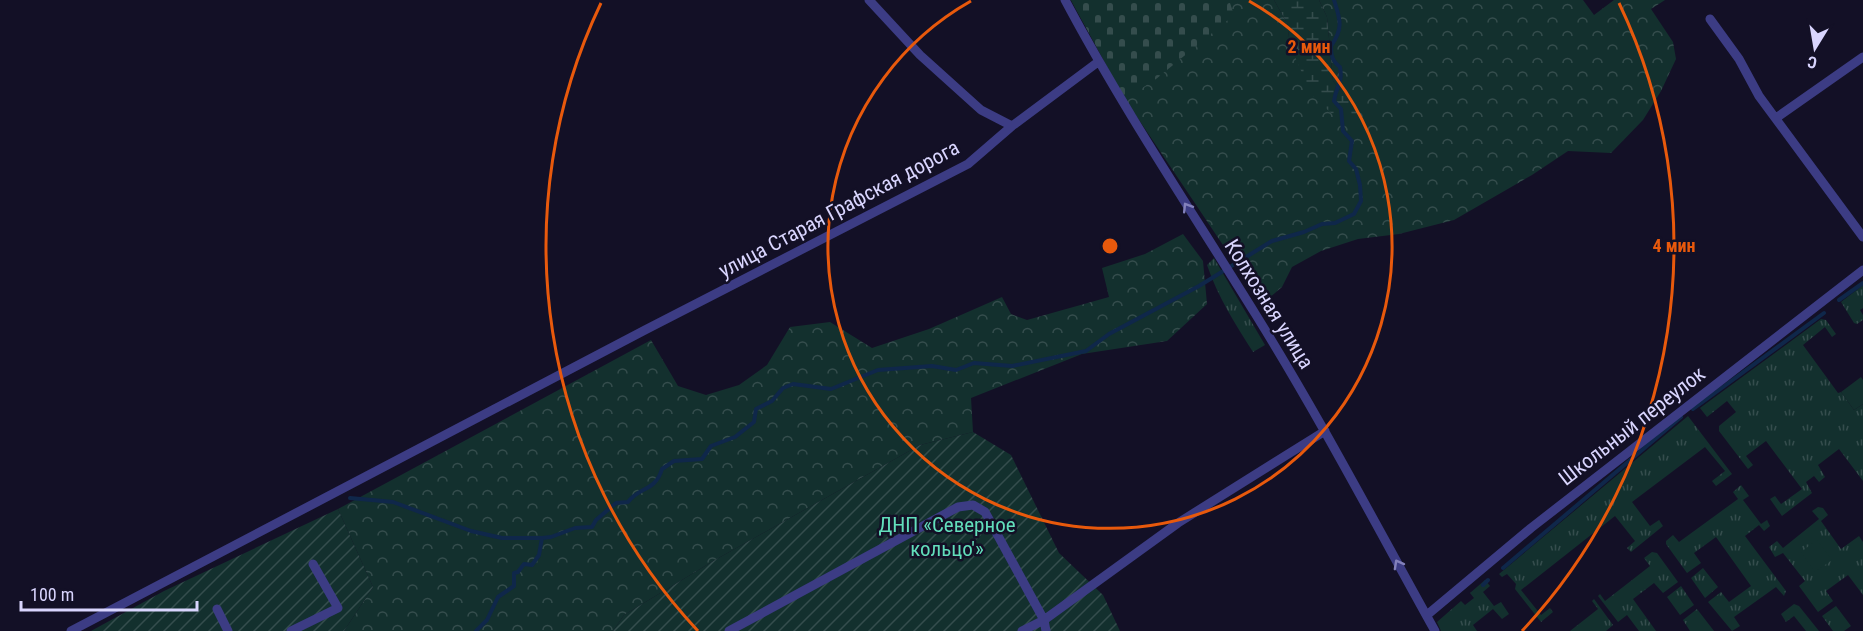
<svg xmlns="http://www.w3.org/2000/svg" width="1863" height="631" viewBox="0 0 1863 631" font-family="'Roboto Condensed',sans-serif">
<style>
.grass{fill:url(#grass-tufts)}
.forest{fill:url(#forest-crowns)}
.wetland{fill:url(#wetland-marsh)}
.cemetery{fill:url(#cemetery-stones)}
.park{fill:#13302e}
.garden{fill:url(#garden-furrows)}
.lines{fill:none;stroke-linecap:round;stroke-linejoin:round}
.stream{stroke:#0f274a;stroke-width:4}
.street{stroke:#3c3c84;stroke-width:9}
.oneway{stroke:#8381bb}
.ring{fill:none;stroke:#e8590c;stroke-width:3}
.labels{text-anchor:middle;stroke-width:5;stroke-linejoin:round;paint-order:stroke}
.street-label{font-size:21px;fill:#d9d5fe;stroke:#131026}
.park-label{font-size:21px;fill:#62debb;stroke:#131026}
.centre{fill:#e8590c;stroke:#131026;stroke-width:3}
.ring-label{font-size:18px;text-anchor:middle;font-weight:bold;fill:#e8590c;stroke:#131026;stroke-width:5;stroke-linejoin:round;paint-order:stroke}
</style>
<defs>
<pattern id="grass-tufts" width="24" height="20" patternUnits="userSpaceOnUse" patternTransform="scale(1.5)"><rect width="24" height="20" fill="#13302e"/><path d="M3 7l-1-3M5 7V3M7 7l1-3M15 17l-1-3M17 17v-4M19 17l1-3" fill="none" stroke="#354d4d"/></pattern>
<pattern id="forest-crowns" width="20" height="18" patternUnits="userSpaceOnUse" patternTransform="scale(1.5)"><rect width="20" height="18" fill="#13302e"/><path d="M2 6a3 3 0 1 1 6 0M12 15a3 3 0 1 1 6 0" fill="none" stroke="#354d4d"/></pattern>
<pattern id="wetland-marsh" width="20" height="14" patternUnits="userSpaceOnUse" patternTransform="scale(1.5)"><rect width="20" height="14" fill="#13302e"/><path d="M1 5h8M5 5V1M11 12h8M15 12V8" fill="none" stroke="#354d4d"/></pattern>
<pattern id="cemetery-stones" width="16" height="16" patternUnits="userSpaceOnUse" patternTransform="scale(1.5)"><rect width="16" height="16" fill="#13302e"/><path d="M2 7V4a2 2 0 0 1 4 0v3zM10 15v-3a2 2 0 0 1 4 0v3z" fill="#354d4d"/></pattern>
<pattern id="garden-furrows" width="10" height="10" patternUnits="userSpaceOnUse" patternTransform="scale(1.5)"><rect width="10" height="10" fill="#13302e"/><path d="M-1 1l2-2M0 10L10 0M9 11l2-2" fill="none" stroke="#354d4d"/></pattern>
</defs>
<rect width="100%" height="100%" fill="#131026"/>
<path class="grass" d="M 1214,258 L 1265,345 L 1253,352 C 1235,324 1218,297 1207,265 Z
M 1863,285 L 1863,308 L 1860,310 L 1863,315 L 1863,320 L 1857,324 L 1854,323 L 1841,302 Z
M 1821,319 L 1826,320 L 1836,334 L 1832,337 L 1825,327 L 1803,345 L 1838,393 L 1841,392 L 1854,410 L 1863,404 L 1863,481 L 1839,449 L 1818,465 L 1825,477 L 1819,482 L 1814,476 L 1806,482 L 1812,493 L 1782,516 L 1770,499 L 1775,496 L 1781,504 L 1802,489 L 1766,441 L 1746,456 L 1753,465 L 1748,469 L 1719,431 L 1719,426 L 1736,412 L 1727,401 L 1707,417 L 1700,408 Z
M 1688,416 L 1732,474 L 1716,486 L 1712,481 L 1725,471 L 1705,447 L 1632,502 L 1650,526 L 1659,520 L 1663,526 L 1631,552 L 1627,548 L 1635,541 L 1615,516 L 1521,590 L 1541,615 L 1550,608 L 1553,612 L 1541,622 L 1515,589 L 1516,584 L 1507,574 L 1502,577 L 1499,574 Z
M 1741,485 L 1749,496 L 1743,500 L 1761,524 L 1767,520 L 1770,526 L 1764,531 L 1759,525 L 1745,536 L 1786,591 L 1784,596 L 1776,587 L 1734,617 L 1740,626 L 1732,631 L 1708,602 L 1721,592 L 1729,602 L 1751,586 L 1716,537 L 1694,553 L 1701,563 L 1687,573 L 1666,544 L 1666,541 L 1673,535 L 1679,542 L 1738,499 L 1733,492 Z
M 1818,507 L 1823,508 L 1828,515 L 1821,521 L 1841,549 L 1859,536 L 1863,542 L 1863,595 L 1848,575 L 1826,591 L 1833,601 L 1818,612 L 1799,586 L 1805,581 L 1783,553 L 1775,557 L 1769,547 L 1777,541 L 1783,548 L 1819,519 L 1812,511 Z
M 1652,552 L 1657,553 L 1678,582 L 1663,593 L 1654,583 L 1633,599 L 1656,631 L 1639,631 L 1627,615 L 1618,622 L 1598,596 L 1600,594 L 1605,601 L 1650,566 L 1644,558 Z
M 1703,568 L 1718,587 L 1705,598 L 1691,578 Z
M 1485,580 L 1490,586 L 1483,592 L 1494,606 L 1501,602 L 1509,614 L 1502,619 L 1493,609 L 1473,625 L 1477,631 L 1441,631 L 1437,622 L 1461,601 L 1465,605 L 1474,598 L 1470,593 Z
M 1681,586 L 1694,605 L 1680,615 L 1667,597 Z
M 1594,599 L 1613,625 L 1606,631 L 1570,631 L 1598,609 L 1592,601 Z
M 1794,604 L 1799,606 L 1819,631 L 1806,631 L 1794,616 L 1786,622 L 1781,614 Z
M 1836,606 L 1851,626 L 1844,631 L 1833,631 L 1822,616 Z
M 1697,609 L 1714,631 L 1690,631 L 1683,620 Z"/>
<path class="forest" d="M 1071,0 L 1274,0 L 1287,23 L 1290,45 L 1362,119 L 1333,81 L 1327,17 L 1319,0 L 1583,0 L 1594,15 L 1614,0 L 1665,0 L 1651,9 L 1673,42 L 1676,59 L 1661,91 L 1643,120 L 1611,153 L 1568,151 L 1532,175 L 1454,220 L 1399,234 L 1358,239 L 1321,251 L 1292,267 L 1282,287 L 1260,306 L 1235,263 L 1125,99 Z
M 1183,234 L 1203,261 L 1207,304 L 1167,341 L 1082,354 L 971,398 L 973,432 L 920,445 L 715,560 L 624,615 L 613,631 L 344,631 L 373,587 L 338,509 L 651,340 L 678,386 L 706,395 L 739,385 L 767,365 L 790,327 L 830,322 L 872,348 L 929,329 L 1002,297 L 1011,314 L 1027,320 L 1109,297 L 1102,268 L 1145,254 Z"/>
<path class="wetland" d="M 1274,0 L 1319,0 L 1327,17 L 1333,81 L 1363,119 L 1331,113 L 1311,94 L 1290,45 L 1287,23 Z"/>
<path class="cemetery" d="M 1071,0 L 1229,0 L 1234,15 L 1156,79 L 1125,99 Z"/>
<path class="park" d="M 1861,377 L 1863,380 L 1863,404 L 1854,410 L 1841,392 Z
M 1817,540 L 1832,560 L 1815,572 L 1801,552 Z"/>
<path class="garden" d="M 973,432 L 1011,455 L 1059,553 L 1103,595 L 1120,631 L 613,631 L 624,615 L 715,560 L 920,445 Z
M 338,509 L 373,587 L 344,631 L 91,631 L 164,591 Z"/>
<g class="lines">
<path class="stream" d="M 1839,300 L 1863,283
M 1693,409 L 1824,313
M 350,498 L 393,502 L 471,531 L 502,538 L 542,538
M 1503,568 L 1681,417
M 1483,585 L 1488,580
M 476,631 L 487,620 L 498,597 L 514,586 L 514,573 L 518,572 L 524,564 L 532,565 L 539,555 L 542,538 L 551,537 L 575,528 L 592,527 L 596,520 L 616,503 L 628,502 C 640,486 655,492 662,469 L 674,461 L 702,459 L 711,446 L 735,437 L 754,422 L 756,409 L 772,401 L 783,388 L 793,384 L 831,389 L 878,370 L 932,366 L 956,370 L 974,363 L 1012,366 L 1086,351 L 1109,334 L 1199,286 L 1272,241 L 1304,232 L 1322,224 L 1335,223 L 1354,214 L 1361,201 L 1360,185 L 1356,169 L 1349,161 L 1352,141 L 1343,131 L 1341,109 L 1334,101 C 1336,86 1343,83 1340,67 C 1332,61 1331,55 1331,46 C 1344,28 1340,19 1334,0"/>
<path class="street" d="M 869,0 L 920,55 L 981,110 L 1012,126
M 1065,0 C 1123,109 1191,210 1256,315 C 1320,418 1376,525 1435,631
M 1710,19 L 1739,59 L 1759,96 L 1863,237
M 1776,118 L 1863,57
M 217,609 L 228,631
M 1427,615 L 1531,528 L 1863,270
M 71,631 L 645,330 L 968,164 L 1012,126 L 1098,62
M 291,631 L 338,608 L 313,564
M 729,631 L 958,507 L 973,505 L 985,512 L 1044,620 L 1046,631
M 1022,631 L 1044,620 L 1178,523 L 1325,431"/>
</g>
<defs><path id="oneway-chevron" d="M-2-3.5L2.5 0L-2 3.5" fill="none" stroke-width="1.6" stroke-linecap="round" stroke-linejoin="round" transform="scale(1.5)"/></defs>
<g class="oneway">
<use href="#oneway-chevron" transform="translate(1187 207) rotate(-122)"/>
<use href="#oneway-chevron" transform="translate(1398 564) rotate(-119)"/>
</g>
<g class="ring">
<path d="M1249 1A282 282 0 1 1 971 1"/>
<path d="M698 631A564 564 0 0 1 601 3M1619 3A564 564 0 0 1 1522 631"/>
</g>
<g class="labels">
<g class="street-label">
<text transform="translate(839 209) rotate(-28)" y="7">улица Старая Графская дорога</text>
<text transform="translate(1269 304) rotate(58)" y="7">Колхозная улица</text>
<text transform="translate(1632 426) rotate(-38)" y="7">Школьный переулок</text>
</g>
<g class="park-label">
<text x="947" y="532">ДНП «Северное<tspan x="947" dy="24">кольцо'»</tspan></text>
</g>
</g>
<circle cx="1110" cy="246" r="9" class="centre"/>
<g class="ring-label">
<text x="1309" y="53">2 мин</text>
<text x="1674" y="252">4 мин</text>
</g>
<g transform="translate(1815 48) rotate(191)" stroke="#131026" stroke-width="4.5" paint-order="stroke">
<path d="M0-4.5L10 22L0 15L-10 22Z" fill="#d9d5fe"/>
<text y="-9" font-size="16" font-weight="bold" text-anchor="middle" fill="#d9d5fe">С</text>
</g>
<path d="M21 601v9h176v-9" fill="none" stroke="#d9d5fe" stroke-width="3"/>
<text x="30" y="601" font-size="18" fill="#d9d5fe" stroke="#131026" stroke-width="4.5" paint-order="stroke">100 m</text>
</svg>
